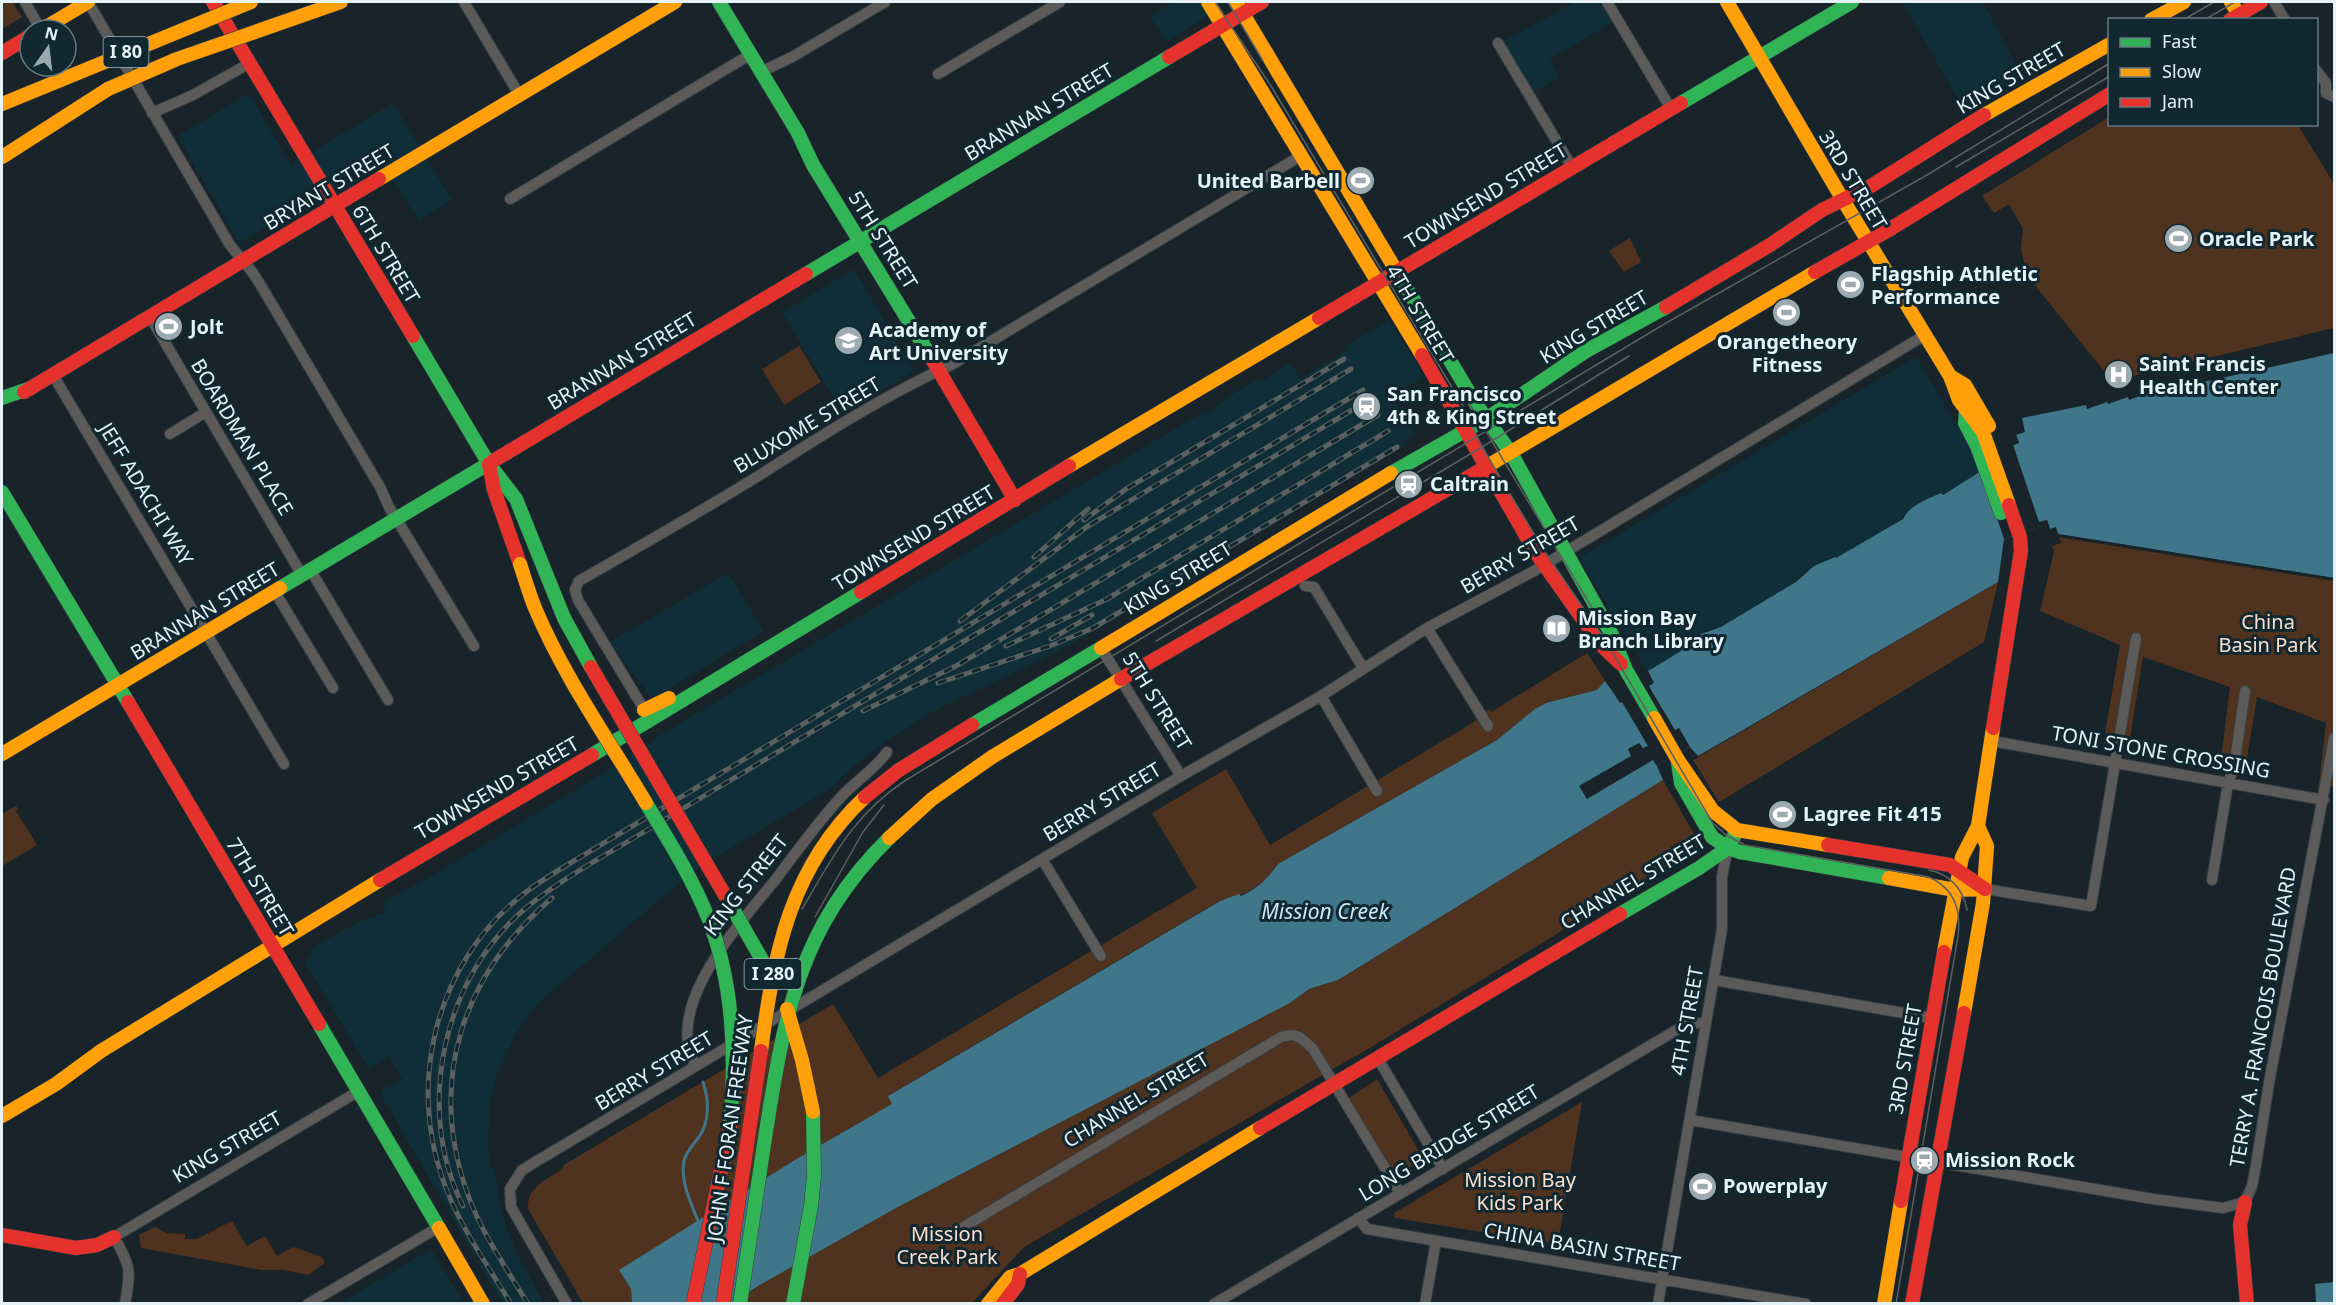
<svg xmlns="http://www.w3.org/2000/svg" width="2336" height="1305" viewBox="0 0 2336 1305" font-family="'Noto Sans',sans-serif">
<style>
.built{fill:#0f2e38}
.green{fill:#50331e}
.water{fill:#3f7689}
.pier{fill:#182429}
.lines{fill:none;stroke-linecap:round;stroke-linejoin:round}
.stream{stroke:#3f7689;stroke-width:3}
.street-casing{stroke:#364044;stroke-width:12}
.fast-casing{stroke:#364044;stroke-width:15}
.slow-casing{stroke:#364044;stroke-width:15}
.jam-casing{stroke:#364044;stroke-width:15}
.street{stroke:#5c5b5a;stroke-width:10}
.fast{stroke:#30b455;stroke-width:14}
.slow{stroke:#ff9f0a;stroke-width:14}
.jam{stroke:#e5322d;stroke-width:14}
.tram{stroke:#5b6060;stroke-width:1.5}
.rail-casing{stroke:#5b6060;stroke-width:5}
.rail{stroke:#112830;stroke-width:3;stroke-dasharray:9;stroke-linecap:butt}
.fast-bridge-casing{stroke:#364044;stroke-width:15;stroke-linecap:butt}
.slow-bridge-casing{stroke:#364044;stroke-width:15;stroke-linecap:butt}
.jam-bridge-casing{stroke:#364044;stroke-width:15;stroke-linecap:butt}
.fast-bridge{stroke:#30b455;stroke-width:14}
.slow-bridge{stroke:#ff9f0a;stroke-width:14}
.jam-bridge{stroke:#e5322d;stroke-width:14}
.labels{text-anchor:middle;stroke-width:6;stroke-linejoin:round;paint-order:stroke}
.shield{fill:#112830;stroke:#a5b5bc;stroke-width:1.5}
.shield-label{font-size:18px;font-weight:bold;fill:#e5f2f8}
.street-label{font-size:20px;fill:#e5f2f8;stroke:#112830}
.poi-label{font-size:20px;font-weight:bold;fill:#e5f2f8;stroke:#112830;text-anchor:start}
.park-label{font-size:20px;fill:#fbdecc;stroke:#112830}
.water-label{font-size:21px;font-style:italic;fill:#c7e9f6;stroke:#112830}
</style>
<rect width="100%" height="100%" fill="#182429"/>
<path class="built" d="M 1174,2 L 1202,2 L 1210,14 L 1166,42 L 1150,16 Z
M 1575,2 L 1599,2 L 1613,22 L 1550,59 L 1559,77 L 1533,93 L 1502,42 Z
M 1902,2 L 1983,2 L 2022,76 L 1966,113 Z
M 249,93 L 291,165 L 393,103 L 452,200 L 419,220 L 378,159 L 270,226 L 261,210 L 269,226 L 239,243 L 178,136 Z
M 854,269 L 914,371 L 843,414 L 782,312 Z
M 1389,320 L 1424,377 L 1392,396 L 1415,435 L 1404,441 L 1406,445 L 1110,622 L 1049,656 L 934,711 L 892,737 L 856,764 L 833,787 L 696,869 L 545,997 L 530,1014 L 515,1035 L 497,1075 L 491,1097 L 488,1141 L 490,1164 L 494,1169 L 503,1217 L 516,1252 L 544,1303 L 502,1303 L 381,1095 L 383,1093 L 381,1090 L 403,1080 L 389,1057 L 369,1069 L 305,962 L 312,950 L 318,944 L 359,922 L 386,912 L 382,902 L 423,881 L 638,752 L 662,734 L 1205,411 L 1209,414 L 1225,399 L 1259,378 L 1262,381 L 1290,363 L 1300,378 L 1348,350 L 1346,346 Z
M 1916,357 L 1975,454 L 1981,471 L 1942,495 L 1941,493 L 1920,502 L 1902,517 L 1903,518 L 1836,559 L 1834,557 L 1814,566 L 1796,580 L 1797,582 L 1721,628 L 1708,630 L 1682,651 L 1647,672 L 1579,558 Z
M 728,573 L 764,631 L 652,699 L 610,642 Z
M 431,1249 L 464,1303 L 340,1303 Z"/>
<path class="green" d="M 2,2 L 12,2 L 22,17 L 2,29 Z
M 2109,117 L 2110,124 L 2298,125 L 2334,184 L 2334,328 L 2112,381 L 2037,288 L 2025,267 L 2021,249 L 2023,229 L 2009,204 L 1994,213 L 1982,196 Z
M 1630,238 L 1641,262 L 1624,272 L 1609,251 Z
M 799,346 L 821,382 L 784,405 L 762,369 Z
M 2058,534 L 2334,578 L 2334,787 L 2319,784 L 2326,723 L 2257,697 L 2245,770 L 2220,766 L 2230,687 L 2143,657 L 2128,751 L 2103,746 L 2120,645 L 2040,611 L 2054,551 L 2052,546 L 2061,543 Z
M 1998,582 L 1984,642 L 1719,802 L 1693,760 Z
M 1587,653 L 1605,681 L 1598,690 L 1546,703 L 1535,709 L 1497,740 L 1278,864 C 1260,888 1248,895 1219,901 L 889,1095 L 893,1104 L 793,1161 L 620,1270 L 631,1289 L 632,1303 L 583,1303 L 528,1209 C 527,1187 545,1180 562,1170 L 564,1165 L 833,1004 L 878,1078 L 1197,888 L 1152,813 L 1226,769 L 1270,845 L 1474,722 L 1489,709 L 1491,712 Z
M 1663,780 L 1701,846 L 1373,1046 L 1024,1247 L 972,1303 L 732,1304 L 758,1286 L 896,1208 L 1290,1003 L 1309,989 L 1338,980 Z
M 16,806 L 18,809 L 16,811 L 37,845 L 2,866 L 2,814 Z
M 1377,1079 L 1424,1160 L 1395,1176 L 1349,1098 Z
M 1582,1102 L 1558,1244 L 1395,1218 L 1394,1213 Z
M 232,1221 L 247,1246 L 265,1236 L 277,1256 L 293,1247 L 322,1257 L 325,1263 L 308,1275 L 284,1270 L 262,1270 L 141,1248 L 139,1235 L 155,1227 L 167,1233 L 185,1234 L 185,1239 L 197,1239 Z"/>
<path class="water" d="M 2334,353 L 2334,578 L 2058,534 L 2055,528 L 2050,529 L 2047,520 L 2042,526 L 2004,539 L 1998,582 L 1698,756 L 1690,747 L 1657,766 L 1663,780 L 1338,980 L 1309,989 L 1290,1003 L 896,1208 L 758,1286 L 732,1303 L 632,1303 L 631,1289 L 619,1270 L 793,1161 L 892,1104 L 888,1096 L 1220,901 L 1239,894 L 1241,896 C 1257,889 1267,879 1278,864 L 1497,740 L 1535,709 L 1546,703 L 1597,690 L 1605,681 L 1620,702 L 1654,683 L 1648,671 L 1681,651 L 1681,649 L 1698,635 L 1721,627 L 1796,582 L 1814,566 L 1835,557 L 1836,558 L 1903,519 C 1909,506 1927,499 1941,493 L 1943,495 L 1981,471 L 1982,473 L 2018,461 L 2013,445 L 2019,443 L 2016,435 L 2025,432 L 2022,418 L 2086,405 L 2087,409 L 2107,402 L 2108,404 L 2128,397 L 2129,400 L 2148,393 L 2150,396 L 2169,389 L 2170,392 L 2190,385 Z
M 2334,1282 L 2334,1303 L 2316,1303 L 2315,1284 Z"/>
<path class="pier" d="M 2015,432 L 2019,443 L 2013,445 L 2039,522 L 2047,520 L 2050,529 L 2056,527 L 2058,534 L 2334,578 L 2334,581 L 2057,537 L 2054,531 L 2048,531 L 2045,524 L 2043,529 L 2042,526 L 2004,539 L 1982,473 L 1987,468 L 2015,459 L 2010,445 L 2015,441 L 2013,435 Z
M 1647,683 L 1675,730 L 1679,728 L 1690,747 L 1657,766 L 1653,760 L 1587,799 L 1579,786 L 1631,756 L 1628,749 L 1639,743 L 1643,748 L 1648,746 L 1622,702 L 1620,703 L 1611,688 L 1614,687 L 1621,698 Z"/>
<g class="lines">
<path class="stream" d="M 698,1221 C 691,1203 680,1181 684,1161 C 686,1152 693,1145 699,1137 C 710,1121 709,1100 703,1082"/>
<defs>
<path id="street" d="M 25,2 L 41,30
M 88,2 L 230,245 L 253,273 L 263,289 L 380,487 L 389,507 L 474,646
M 464,2 L 520,96
M 1607,2 L 1671,109
M 2274,2 L 2285,20
M 1498,43 L 1572,167
M 2316,70 L 2326,83 L 2326,93 L 2334,97
M 761,72 L 792,57 L 885,2
M 938,74 L 1060,2
M 152,113 L 193,95 L 250,63
M 510,199 L 751,54
M 150,317 L 302,575
M 53,375 L 284,764
M 170,434 L 206,412
M 311,571 L 388,700
M 1305,586 L 1314,587 L 1363,668
M 275,592 L 333,688
M 1427,628 L 1488,726
M 1101,648 L 1181,776
M 1321,696 L 1377,791
M 648,716 L 578,600 L 575,590 L 579,581 C 640,546 700,512 760,475 C 822,435 885,395 953,364 L 1302,155
M 1992,741 L 2324,800
M 1042,859 L 1101,956
M 2212,880 L 2228,783 L 2234,767 L 2245,691
M 1985,889 L 2091,906 L 2136,638
M 1714,980 L 1932,1018
M 1377,1057 L 1443,1169
M 696,1066 C 661,1006 741,923 776,879 C 797,851 818,822 841,797 C 854,783 878,766 887,752
M 1690,1120 L 2153,1199 L 2223,1208 L 2245,1202 L 2252,1186 L 2256,1165 L 2269,1083 L 2334,738
M 1358,1218 L 1367,1229 L 1806,1304
M 945,1238 L 1281,1037 C 1298,1032 1301,1038 1313,1049 L 1400,1193
M 125,1304 C 131,1270 131,1266 114,1237 L 359,1091
M 308,1304 L 439,1227
M 567,1304 L 511,1207 L 510,1189 L 522,1170 L 1181,776 L 1321,696 L 1427,628 L 1534,571 L 1925,335
M 1214,1304 L 1690,1022 L 1706,1024
M 1425,1304 L 1436,1241
M 1658,1304 L 1722,929 L 1722,876 L 1728,848"/>
<path id="fast" d="M 719,2 L 798,133 L 813,165 L 929,354
M 1681,103 L 1852,2
M 1397,272 L 1476,404 L 1511,453 L 1613,637 L 1626,670 L 1654,718
M 806,274 L 1169,57
M 413,336 L 489,464
M 2,398 L 31,388
M 1966,412 L 1965,423 L 1977,446 L 2001,513
M 489,464 L 516,499 L 564,618 L 591,667
M 1391,473 L 1486,419 L 1586,351 L 1666,307
M 2,492 L 128,702
M 280,588 L 493,461
M 972,725 L 1101,648
M 592,755 L 861,592
M 1678,762 L 1681,783 L 1712,837 L 1728,848 L 1740,852 L 1889,878
M 1620,914 L 1699,868 L 1728,848 L 1737,830
M 319,1024 L 439,1228
M 793,1304 L 811,1206 L 814,1176 L 813,1112"/>
<path id="slow" d="M 1208,2 L 1422,355
M 1236,2 L 1397,272
M 1727,2 L 1843,200
M 2231,2 L 2239,15
M 2151,20 L 2184,2
M 41,30 L 88,2
M 1984,115 L 2110,44
M 2,157 L 108,89
M 379,179 L 675,2
M 1843,200 L 1950,376 L 1959,400 L 1983,432 L 2009,505
M 1950,376 L 1965,385 L 1989,426
M 1069,466 L 1319,318
M 1484,468 L 1815,272
M 1101,648 L 1391,473
M 644,710 L 669,698
M 1654,718 L 1678,760 L 1713,811 L 1737,830 L 1828,845
M 2,754 L 280,588
M 992,757 L 1121,679
M 1889,878 L 1955,890 L 1985,889
M 1944,952 L 1962,857 L 1978,826 L 1993,728
M 1964,1013 L 1983,903 L 1987,846 L 1978,826
M 2,1116 L 56,1084 L 101,1051 L 380,880
M 439,1228 L 483,1304
M 988,1304 L 1010,1277 L 1020,1274 L 1260,1128
M 1884,1304 L 1901,1201"/>
<path id="jam" d="M 213,2 L 413,336
M 2230,20 L 2261,2
M 2,53 L 30,36
M 1169,57 L 1262,2
M 1815,272 L 1887,231 L 2110,94
M 1666,307 L 1770,245 L 1822,210 L 1871,186 L 1984,115
M 1319,318 L 1681,103
M 929,354 L 1015,500
M 1422,355 L 1536,553 L 1601,645 L 1621,664
M 24,392 L 379,179
M 493,461 L 806,274
M 489,464 L 494,490 L 520,564
M 861,592 L 1069,466
M 1121,679 L 1484,468
M 128,702 L 319,1024
M 1993,728 L 2021,551 L 2020,537 L 2009,505
M 1828,845 L 1950,865 L 1985,889
M 380,880 L 592,755
M 1260,1128 L 1620,914
M 1901,1201 L 1944,952
M 2245,1202 L 2240,1225 L 2247,1304
M 2,1235 L 76,1248 L 97,1245 L 114,1237
M 1003,1304 L 1018,1284 L 1020,1274
M 1912,1304 L 1964,1013"/>
</defs>
<use href="#street" class="street-casing"/>
<use href="#fast" class="fast-casing"/>
<use href="#slow" class="slow-casing"/>
<use href="#jam" class="jam-casing"/>
<use href="#street" class="street"/>
<use href="#fast" class="fast"/>
<use href="#slow" class="slow"/>
<use href="#jam" class="jam"/>
<path class="tram" d="M 1215,2 L 1271,86 L 1462,404 L 1482,447 L 1543,549 L 1605,640 L 1712,822 L 1726,835 L 1745,845 L 1929,877 C 1955,889 1961,909 1958,936 L 1896,1304
M 1228,2 L 1263,61
M 2183,20 L 2214,2
M 2204,20 L 2235,2
M 1956,167 L 2110,76
M 1469,403 L 1597,616
M 1156,641 L 1482,447 L 1629,356
M 1929,870 C 1950,874 1963,889 1967,910
M 802,909 C 833,857 853,815 906,780 L 1666,323 L 1927,175 L 2110,63
M 815,917 L 863,832 L 884,805"/>
<defs>
<path id="rail" d="M 1084,520 L 1126,489 L 1344,359
M 1034,557 L 1088,509
M 960,621 L 1088,526 L 1351,369
M 1051,639 L 1092,615
M 1006,646 L 1107,599 L 1388,431
M 938,683 L 1050,646 L 1093,628 L 1397,447
M 863,711 L 956,666 L 1378,415
M 463,1206 C 414,1109 443,976 527,907 C 568,874 617,849 662,821 L 1369,400
M 511,1304 C 487,1264 458,1224 443,1180 C 408,1082 436,968 515,901 C 532,886 552,874 572,862 L 1363,390
M 528,1304 C 507,1269 482,1234 468,1195 C 427,1081 462,975 552,898"/>
</defs>
<use href="#rail" class="rail-casing"/>
<use href="#rail" class="rail"/>
<defs>
<path id="fast-bridge" d="M 646,803 C 669,841 693,879 709,920 C 734,986 736,1057 730,1127
M 726,897 L 773,979
M 740,1304 C 748,1249 757,1193 765,1138 C 784,1017 798,928 889,838"/>
<path id="slow-bridge" d="M 108,89 L 177,59 L 341,2
M 2,104 L 251,2
M 520,564 C 525,579 529,593 535,608 C 564,677 608,739 646,803
M 889,838 L 932,799 L 992,757
M 787,1009 L 802,1060 L 813,1112
M 761,1051 C 774,953 790,867 865,797"/>
<path id="jam-bridge" d="M 591,667 L 726,897
M 865,797 L 899,770 L 972,725
M 693,1304 L 730,1127
M 723,1304 L 761,1051"/>
</defs>
<use href="#fast-bridge" class="fast-bridge-casing"/>
<use href="#slow-bridge" class="slow-bridge-casing"/>
<use href="#jam-bridge" class="jam-bridge-casing"/>
<use href="#fast-bridge" class="fast-bridge"/>
<use href="#slow-bridge" class="slow-bridge"/>
<use href="#jam-bridge" class="jam-bridge"/>
</g>
<defs>
<symbol id="stadium-disc" viewBox="-11 -11 22 22"><circle r="9.5" fill="#9daab0" stroke="#112830"/><path d="M0-5a6.5 5 0 1 0 0 10a6.5 5 0 1 0 0-10ZM-3.5-1.8h7v3.6h-7Z" fill="#fff"/></symbol>
<symbol id="university-disc" viewBox="-11 -11 22 22"><circle r="9.5" fill="#9daab0" stroke="#112830"/><path d="M0-5L7-2L0 1L-7-2ZM-4 1L0 2.5L4 1V4Q0 6-4 4Z" fill="#fff"/></symbol>
<symbol id="hospital-disc" viewBox="-11 -11 22 22"><circle r="9.5" fill="#9daab0" stroke="#112830"/><path d="M-5-5h3v3.5h4V-5h3V5h-3V1.5h-4V5h-3Z" fill="#fff"/></symbol>
<symbol id="station-disc" viewBox="-11 -11 22 22"><circle r="9.5" fill="#9daab0" stroke="#112830"/><path d="M-3-6H3Q5-6 5-4V2Q5 4 3 4L4.5 6H3L1.5 4h-3L-3 6H-4.5L-3 4Q-5 4-5 2V-4Q-5-6-3-6ZM-3.5-4v3h7v-3ZM-3.5 1v1.5H-2V1ZM2 1v1.5H3.5V1Z" fill="#fff"/></symbol>
<symbol id="library-disc" viewBox="-11 -11 22 22"><circle r="9.5" fill="#9daab0" stroke="#112830"/><path d="M-6-4Q-3-5.5-.7-3.5V5Q-3 3-6 4ZM6-4Q3-5.5 .7-3.5V5Q3 3 6 4Z" fill="#fff"/></symbol>
</defs>
<g fill-rule="evenodd">
<use href="#stadium-disc" x="1344" y="164" width="33" height="33"/>
<use href="#stadium-disc" x="2162" y="222" width="33" height="33"/>
<use href="#stadium-disc" x="1834" y="268" width="33" height="33"/>
<use href="#stadium-disc" x="1770" y="296" width="33" height="33"/>
<use href="#stadium-disc" x="152" y="310" width="33" height="33"/>
<use href="#university-disc" x="832" y="324" width="33" height="33"/>
<use href="#hospital-disc" x="2102" y="358" width="33" height="33"/>
<use href="#station-disc" x="1350" y="390" width="33" height="33"/>
<use href="#station-disc" x="1392" y="468" width="33" height="33"/>
<use href="#library-disc" x="1540" y="612" width="33" height="33"/>
<use href="#stadium-disc" x="1766" y="798" width="33" height="33"/>
<use href="#station-disc" x="1908" y="1144" width="33" height="33"/>
<use href="#stadium-disc" x="1686" y="1170" width="33" height="33"/>
</g>
<g class="labels">
<g class="shield">
<rect x="103.5" y="37" width="45" height="30" rx="4.5"/>
<rect x="744.5" y="959" width="57" height="30" rx="4.5"/>
</g>
<g class="shield-label">
<text x="126" y="58">I 80</text>
<text x="773" y="980">I 280</text>
</g>
<g class="street-label">
<text transform="translate(2011 78) rotate(-30)" y="7">KING STREET</text>
<text transform="translate(1039 112) rotate(-31)" y="7">BRANNAN STREET</text>
<text transform="translate(1853 180) rotate(59)" y="7">3RD STREET</text>
<text transform="translate(329 187) rotate(-31)" y="7">BRYANT STREET</text>
<text transform="translate(1486 196) rotate(-31)" y="7">TOWNSEND STREET</text>
<text transform="translate(883 240) rotate(58)" y="7">5TH STREET</text>
<text transform="translate(386 254) rotate(59)" y="7">6TH STREET</text>
<text transform="translate(1420 314) rotate(59)" y="7">4TH STREET</text>
<text transform="translate(1594 327) rotate(-31)" y="7">KING STREET</text>
<text transform="translate(622 361) rotate(-31)" y="7">BRANNAN STREET</text>
<text transform="translate(807 425) rotate(-31)" y="7">BLUXOME STREET</text>
<text transform="translate(242 437) rotate(59)" y="7">BOARDMAN PLACE</text>
<text transform="translate(146 494) rotate(59)" y="7">JEFF ADACHI WAY</text>
<text transform="translate(914 538) rotate(-31)" y="7">TOWNSEND STREET</text>
<text transform="translate(1520 555) rotate(-30)" y="7">BERRY STREET</text>
<text transform="translate(1178 578) rotate(-31)" y="7">KING STREET</text>
<text transform="translate(205 611) rotate(-31)" y="7">BRANNAN STREET</text>
<text transform="translate(1157 701) rotate(58)" y="7">5TH STREET</text>
<text transform="translate(2161 752) rotate(10)" y="7">TONI STONE CROSSING</text>
<text transform="translate(497 788) rotate(-30)" y="7">TOWNSEND STREET</text>
<text transform="translate(1102 802) rotate(-31)" y="7">BERRY STREET</text>
<text transform="translate(1633 882) rotate(-31)" y="7">CHANNEL STREET</text>
<text transform="translate(746 885) rotate(-52)" y="7">KING STREET</text>
<text transform="translate(260 887) rotate(59)" y="7">7TH STREET</text>
<text transform="translate(2263 1017) rotate(-80)" y="7">TERRY A. FRANCOIS BOULEVARD</text>
<text transform="translate(1687 1021) rotate(-80)" y="7">4TH STREET</text>
<text transform="translate(1905 1059) rotate(-80)" y="7">3RD STREET</text>
<text transform="translate(654 1071) rotate(-31)" y="7">BERRY STREET</text>
<text transform="translate(1136 1100) rotate(-31)" y="7">CHANNEL STREET</text>
<text transform="translate(730 1128) rotate(-82)" y="7">JOHN F FORAN FREEWAY</text>
<text transform="translate(1449 1143) rotate(-31)" y="7">LONG BRIDGE STREET</text>
<text transform="translate(227 1147) rotate(-30)" y="7">KING STREET</text>
<text transform="translate(1582 1247) rotate(10)" y="7">CHINA BASIN STREET</text>
</g>
<g class="poi-label">
<text x="1340" y="188" text-anchor="end">United Barbell</text>
<text x="2199" y="246">Oracle Park</text>
<text x="1871" y="281">Flagship Athletic<tspan x="1871" dy="23">Performance</tspan></text>
<text x="190" y="334">Jolt</text>
<text x="869" y="337">Academy of<tspan x="869" dy="23">Art University</tspan></text>
<text x="1787" y="349" text-anchor="middle">Orangetheory<tspan x="1787" dy="23">Fitness</tspan></text>
<text x="2139" y="371">Saint Francis<tspan x="2139" dy="23">Health Center</tspan></text>
<text x="1387" y="401">San Francisco<tspan x="1387" dy="23">4th &amp; King Street</tspan></text>
<text x="1430" y="491">Caltrain</text>
<text x="1578" y="625">Mission Bay<tspan x="1578" dy="23">Branch Library</tspan></text>
<text x="1803" y="821">Lagree Fit 415</text>
<text x="1945" y="1167">Mission Rock</text>
<text x="1723" y="1193">Powerplay</text>
</g>
<g class="park-label">
<text x="2268" y="629">China<tspan x="2268" dy="23">Basin Park</tspan></text>
<text x="1520" y="1187">Mission Bay<tspan x="1520" dy="23">Kids Park</tspan></text>
<text x="947" y="1241">Mission<tspan x="947" dy="23">Creek Park</tspan></text>
</g>
<g class="water-label">
<text x="1325" y="919">Mission Creek</text>
</g>
</g>
<rect width="2336" height="1305" fill="none" stroke="#e5f2f8" stroke-width="6"/>
<rect x="2108" y="18" width="210" height="108" fill="#112830" stroke="#667980" stroke-width="1.5"/>
<rect x="2120" y="38" width="30" height="9" fill="#30b455" stroke="#667980" stroke-width="1.5"/>
<text x="2162" y="48" font-size="18" fill="#e5f2f8">Fast</text>
<rect x="2120" y="68" width="30" height="9" fill="#ff9f0a" stroke="#667980" stroke-width="1.5"/>
<text x="2162" y="78" font-size="18" fill="#e5f2f8">Slow</text>
<rect x="2120" y="98" width="30" height="9" fill="#e5322d" stroke="#667980" stroke-width="1.5"/>
<text x="2162" y="108" font-size="18" fill="#e5f2f8">Jam</text>
<g transform="translate(48 48) rotate(14)"><circle r="28" fill="#112830" stroke="#667980" stroke-width="1.5"/>
<path d="M0-4.5L10 22L0 15L-10 22Z" fill="#9daab0"/>
<text y="-9" font-size="16" font-weight="bold" text-anchor="middle" fill="#e5f2f8">N</text>
</g>
</svg>
